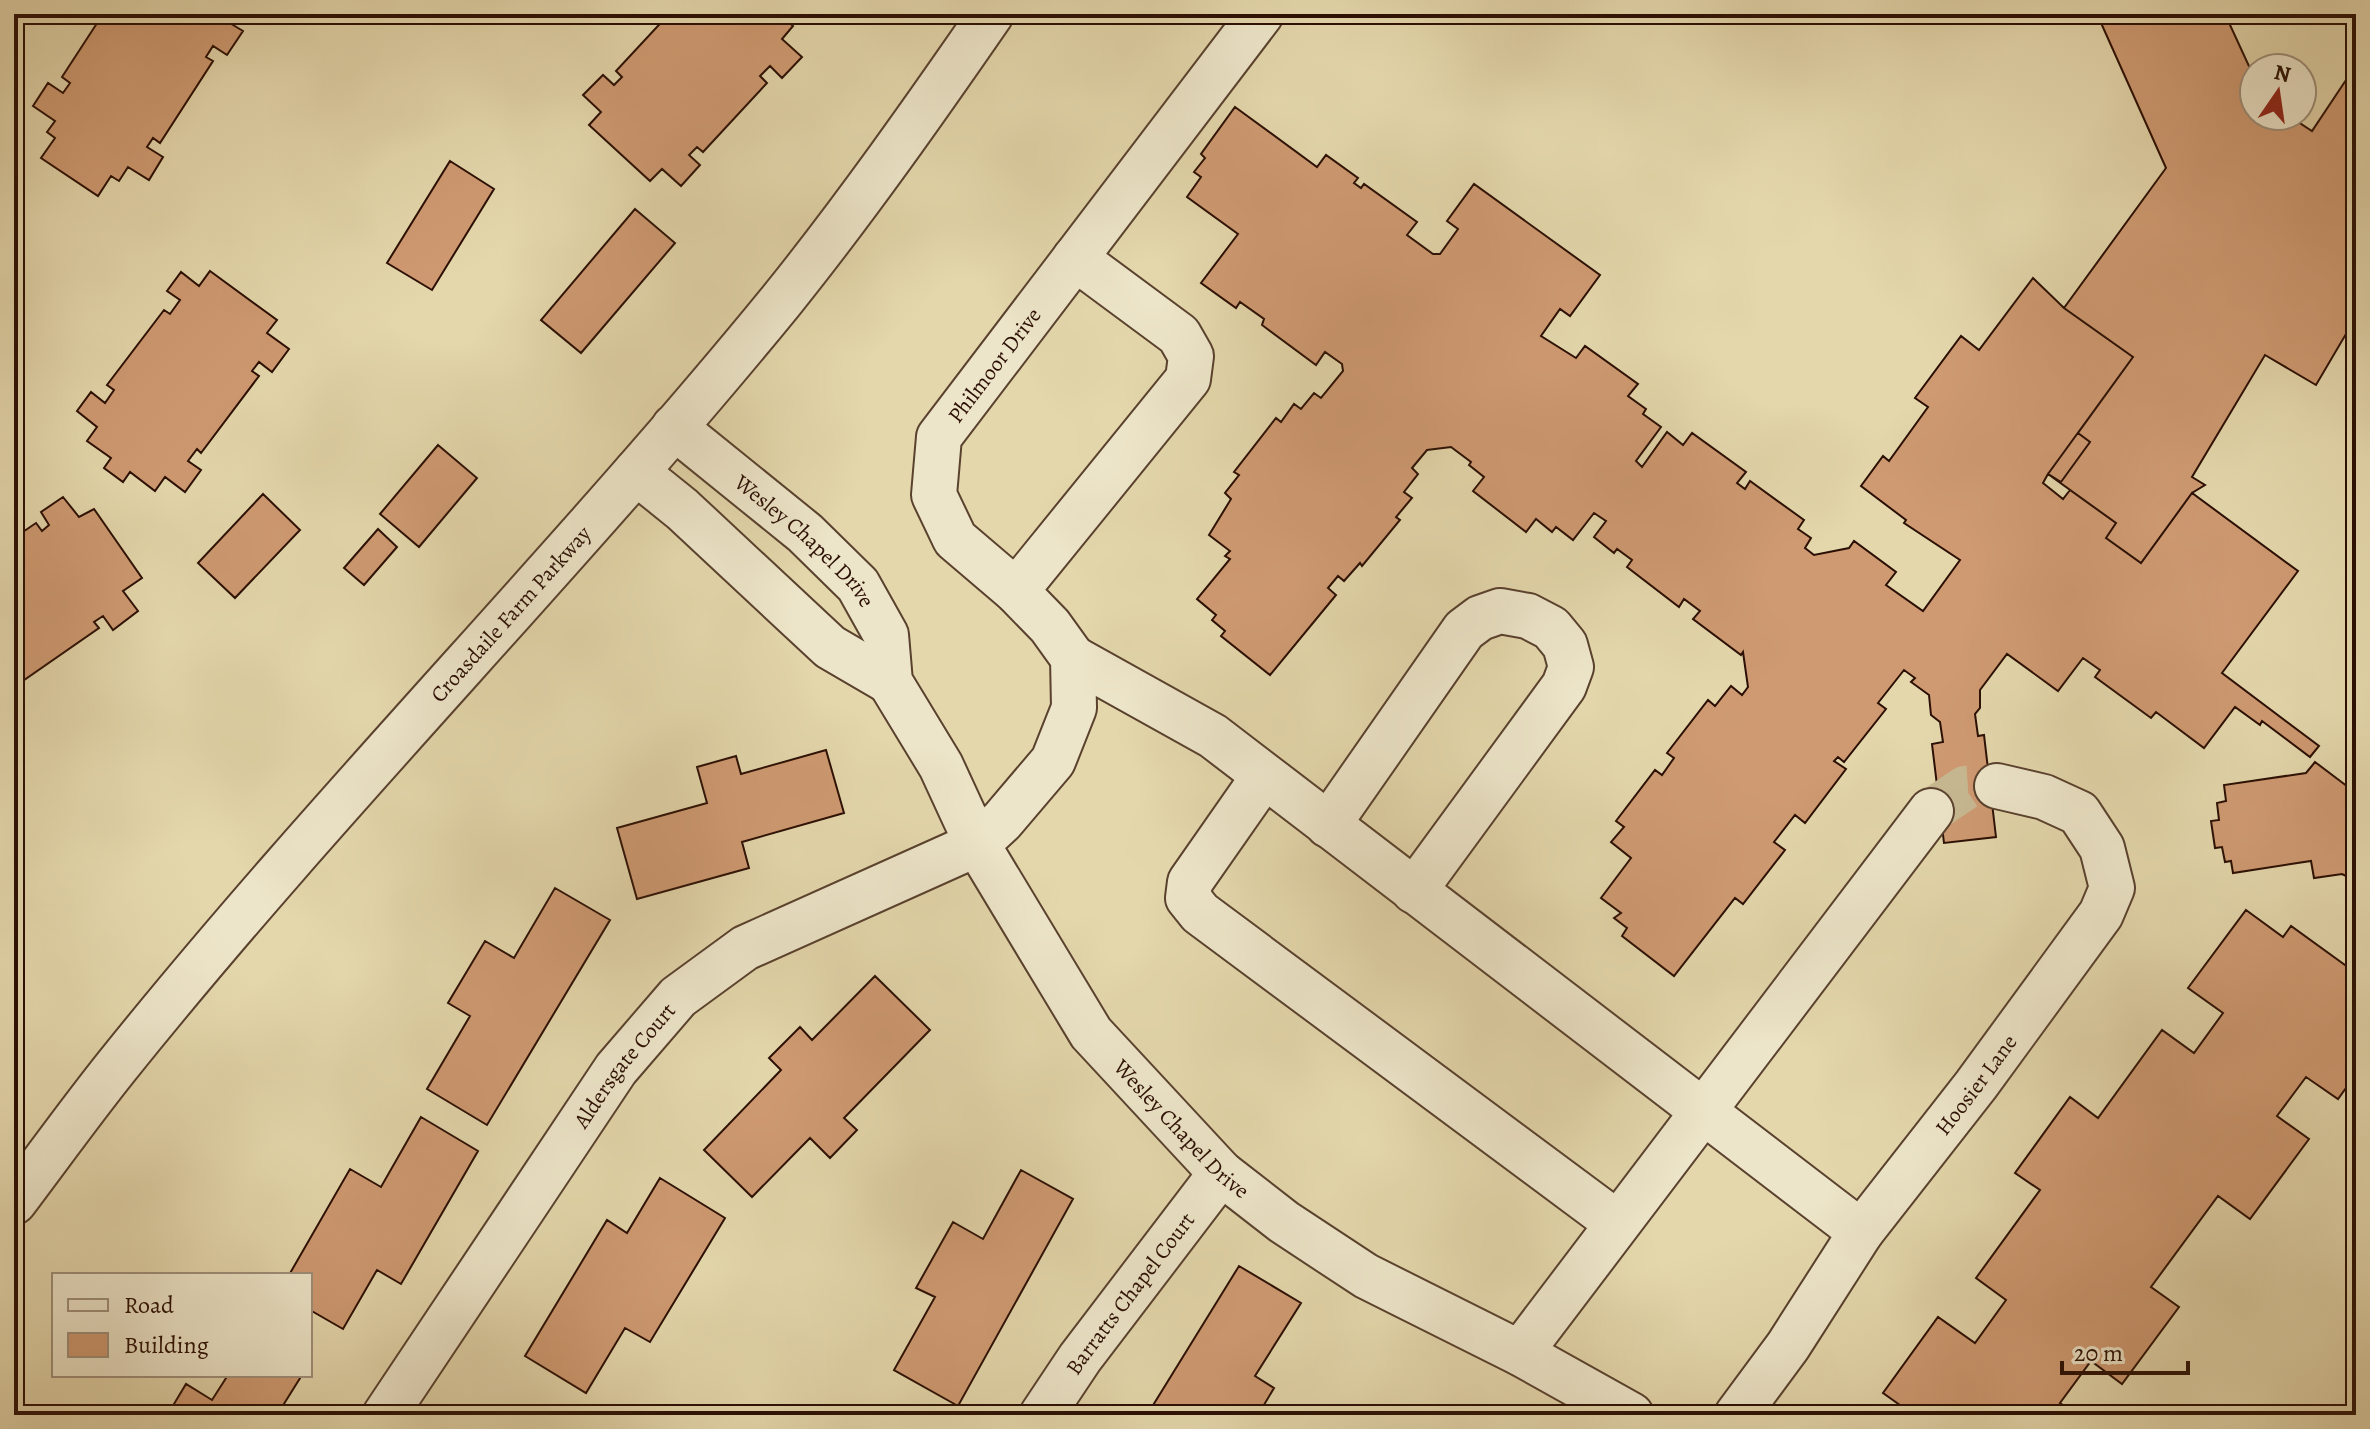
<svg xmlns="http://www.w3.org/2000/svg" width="2370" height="1429" viewBox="0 0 2370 1429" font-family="Alegreya,serif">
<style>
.building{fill:#cf9a72;stroke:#2b0f04;stroke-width:2}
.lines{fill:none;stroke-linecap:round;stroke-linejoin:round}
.minor-tunnel{stroke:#c8b993;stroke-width:44;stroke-dasharray:44 22;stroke-linecap:butt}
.minor-casing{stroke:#59412e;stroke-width:48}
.minor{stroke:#ede5c9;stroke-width:44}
.labels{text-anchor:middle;stroke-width:7;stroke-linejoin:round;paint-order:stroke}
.street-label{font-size:22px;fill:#2b0f04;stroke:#ede5c9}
</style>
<rect width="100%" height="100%" fill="#e4d7ac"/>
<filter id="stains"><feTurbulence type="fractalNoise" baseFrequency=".0025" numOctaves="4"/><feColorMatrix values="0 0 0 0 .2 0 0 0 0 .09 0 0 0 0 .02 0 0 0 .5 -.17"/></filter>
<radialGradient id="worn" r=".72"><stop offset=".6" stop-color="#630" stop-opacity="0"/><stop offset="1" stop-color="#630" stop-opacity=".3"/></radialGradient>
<path class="building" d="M 103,14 L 226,14 L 223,19 L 243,31 L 227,55 L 213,46 L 206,57 L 213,61 L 160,143 L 153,138 L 147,147 L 163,157 L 149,180 L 128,167 L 119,181 L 111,176 L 98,196 L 41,158 L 55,138 L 47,132 L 55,121 L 33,106 L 48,83 L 63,93 L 70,83 L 62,77 Z
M 669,14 L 780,14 L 793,26 L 782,39 L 802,57 L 782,78 L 770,66 L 760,76 L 767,83 L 703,152 L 697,147 L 689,155 L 700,165 L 681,186 L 662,169 L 650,181 L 589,125 L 601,112 L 583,95 L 603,75 L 614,85 L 622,77 L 616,71 Z
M 2097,14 L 2225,14 L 2254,77 L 2254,116 L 2289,116 L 2312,131 L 2356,65 L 2356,230 L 2346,334 L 2316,385 L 2265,355 L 2192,477 L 2205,485 L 2192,493 L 2141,563 L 2106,538 L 2116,523 L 2048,474 L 2133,357 L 2064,308 L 2166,168 Z
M 1235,107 L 1317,167 L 1326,155 L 1358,178 L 1354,183 L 1361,188 L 1364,184 L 1417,222 L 1407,235 L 1433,254 L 1440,254 L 1458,229 L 1447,221 L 1474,184 L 1600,275 L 1570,316 L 1560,309 L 1541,336 L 1576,358 L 1585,346 L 1638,384 L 1628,396 L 1646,409 L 1643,414 L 1661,427 L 1636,461 L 1642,467 L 1667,432 L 1683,445 L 1692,433 L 1746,472 L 1737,483 L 1745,489 L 1750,481 L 1804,520 L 1798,529 L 1811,538 L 1805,548 L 1814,555 L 1849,548 L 1854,541 L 1896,572 L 1886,585 L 1923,611 L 1960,560 L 1904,523 L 1906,520 L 1861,486 L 1883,456 L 1889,461 L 1928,407 L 1915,398 L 1961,336 L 1979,350 L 2033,278 L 2064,308 L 2133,357 L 2078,433 L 2090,442 L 2061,482 L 2048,474 L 2043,483 L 2063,499 L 2070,490 L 2116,523 L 2106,538 L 2141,563 L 2192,493 L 2298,571 L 2222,673 L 2319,746 L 2310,757 L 2262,721 L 2260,725 L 2235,707 L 2204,748 L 2156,712 L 2151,718 L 2095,677 L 2100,670 L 2083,658 L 2058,691 L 2007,654 L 1980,690 L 1980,708 L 1975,714 L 1978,736 L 1984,735 L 1996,837 L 1944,843 L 1932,744 L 1943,742 L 1940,722 L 1931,715 L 1929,695 L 1911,682 L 1915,678 L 1904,670 L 1878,703 L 1886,709 L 1844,762 L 1838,757 L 1834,761 L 1846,769 L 1805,823 L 1795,815 L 1774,842 L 1785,850 L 1743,904 L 1735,898 L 1674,976 L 1622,936 L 1627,928 L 1614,918 L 1621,913 L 1601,898 L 1631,858 L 1611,842 L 1624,827 L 1616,821 L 1655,770 L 1662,775 L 1674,758 L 1667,753 L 1708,700 L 1715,706 L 1731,686 L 1742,695 L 1748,687 L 1743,652 L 1741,655 L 1693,619 L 1700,611 L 1684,599 L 1679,607 L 1627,567 L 1632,560 L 1617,549 L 1614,553 L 1594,537 L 1606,521 L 1594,513 L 1573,540 L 1556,527 L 1552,532 L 1536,519 L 1526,532 L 1473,491 L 1484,477 L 1469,465 L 1471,462 L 1451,447 L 1427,450 L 1412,468 L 1418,474 L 1404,492 L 1412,498 L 1396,517 L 1400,520 L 1362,566 L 1360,563 L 1344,581 L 1338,576 L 1328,588 L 1336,595 L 1270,675 L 1221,636 L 1225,631 L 1212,620 L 1216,615 L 1197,599 L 1230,559 L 1225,556 L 1230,551 L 1209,535 L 1231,499 L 1225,493 L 1239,475 L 1234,472 L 1276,418 L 1281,422 L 1294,404 L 1301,409 L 1314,393 L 1321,398 L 1343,371 L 1342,364 L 1325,352 L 1316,365 L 1262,325 L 1264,319 L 1240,302 L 1236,308 L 1201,283 L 1238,234 L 1187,197 L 1201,177 L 1194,172 L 1205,158 L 1201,154 Z
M 450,161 L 494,189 L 432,290 L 387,263 Z
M 635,209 L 675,243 L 581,353 L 541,320 Z
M 2356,230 L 2356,335 L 2346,334 Z
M 210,271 L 277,320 L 267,333 L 289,349 L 272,372 L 259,362 L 252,371 L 259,376 L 201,453 L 197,449 L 188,461 L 201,470 L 185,492 L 165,477 L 155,491 L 130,472 L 123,482 L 104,468 L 111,458 L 87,441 L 97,427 L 77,411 L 91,392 L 105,403 L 114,390 L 107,385 L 164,310 L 170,314 L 180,300 L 167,291 L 181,272 L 199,286 Z
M 438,445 L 477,478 L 419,547 L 380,514 Z
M 263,494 L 300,530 L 235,598 L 198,563 Z
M 63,497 L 79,517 L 94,509 L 142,578 L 123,591 L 138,611 L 113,630 L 103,616 L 94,622 L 99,628 L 14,687 L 14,538 L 36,523 L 42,531 L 49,525 L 41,512 Z
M 378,529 L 397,547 L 364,585 L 344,568 Z
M 826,750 L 844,813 L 742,842 L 749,868 L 637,899 L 617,828 L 707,803 L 697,767 L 736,756 L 741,774 Z
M 2315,762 L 2356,793 L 2356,881 L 2342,874 L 2314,878 L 2311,861 L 2233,873 L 2231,861 L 2225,862 L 2222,847 L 2215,848 L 2211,821 L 2219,820 L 2217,803 L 2226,801 L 2224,785 L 2306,773 Z
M 555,888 L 610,920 L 487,1125 L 427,1089 L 470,1016 L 448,1003 L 485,941 L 514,958 Z
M 2246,910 L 2283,937 L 2291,926 L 2356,973 L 2356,1074 L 2338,1099 L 2306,1077 L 2277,1116 L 2309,1139 L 2250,1219 L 2218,1196 L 2151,1287 L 2179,1307 L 2122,1384 L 2091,1361 L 2060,1403 L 2077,1415 L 1914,1415 L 1883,1393 L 1938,1317 L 1975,1343 L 2006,1300 L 1976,1278 L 2040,1190 L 2015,1173 L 2070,1097 L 2098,1118 L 2162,1030 L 2194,1053 L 2223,1013 L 2188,988 Z
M 875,976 L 930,1030 L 844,1118 L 857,1130 L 830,1158 L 810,1138 L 752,1197 L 704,1150 L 781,1070 L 769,1058 L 800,1027 L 812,1040 Z
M 421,1117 L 478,1151 L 401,1284 L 377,1270 L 343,1329 L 310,1310 L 310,1275 L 289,1275 L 350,1169 L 381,1187 Z
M 1021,1170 L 1073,1199 L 958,1406 L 894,1370 L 935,1297 L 916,1288 L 953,1222 L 983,1239 Z
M 660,1178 L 725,1218 L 650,1342 L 625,1328 L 586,1393 L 525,1356 L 607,1220 L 627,1233 Z
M 1239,1266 L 1301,1303 L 1255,1376 L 1274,1388 L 1258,1415 L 1147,1415 Z
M 228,1375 L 302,1375 L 277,1415 L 168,1414 L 186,1384 L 212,1400 Z"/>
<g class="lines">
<path class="minor-tunnel" d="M 1931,811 L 1965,788 L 1997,786"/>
<defs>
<g id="minor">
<path id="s1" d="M 674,427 L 805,533 L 858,585 L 886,635 L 890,682 L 941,766 L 977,844 L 1091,1033 L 1221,1173 L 1284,1222 L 1366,1276 L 1520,1353 L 1631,1415"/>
<path d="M 636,472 L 682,509 L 830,647 L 890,682"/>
<path d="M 1016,591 L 1188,379 L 1191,356 L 1179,335 L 1075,258"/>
<path d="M 1073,658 L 1213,736 L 1861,1232"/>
<path d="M 1264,776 L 1190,882 L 1188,898 L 1200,913 L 1617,1223"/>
<path d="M 1328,825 L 1464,630 L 1480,618 L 1500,611 L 1528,616 L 1551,628 L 1565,645 L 1571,667 L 1564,686 L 1414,891"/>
<path id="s2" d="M 14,1202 C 48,1157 81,1111 117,1066 C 328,803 567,563 781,301 C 855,209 924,111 991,14"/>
<path d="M 1520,1353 L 1931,811"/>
<path id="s3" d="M 385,1415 L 616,1069 L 678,997 L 745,948 L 977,844 L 1002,821 L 1053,761 L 1074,708 L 1073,658 L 1050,626 L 1016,591 L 955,539 L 934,495 L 939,437 L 1261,14"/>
<path id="s4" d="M 1042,1415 L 1080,1358 L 1221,1173"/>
<path id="s5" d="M 1737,1415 L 1788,1346 L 1861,1232 L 1976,1085 L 2101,914 L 2112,888 L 2102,848 L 2079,813 L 2044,797 L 1997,786"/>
</g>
</defs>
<use href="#minor" class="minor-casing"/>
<use href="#minor" class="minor"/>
</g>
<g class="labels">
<g class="street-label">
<text dy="8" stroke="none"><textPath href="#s3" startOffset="1434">Philmoor Drive</textPath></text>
<text dy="8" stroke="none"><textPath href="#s1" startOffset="174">Wesley Chapel Drive</textPath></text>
<text dy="8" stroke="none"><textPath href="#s2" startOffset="770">Croasdaile Farm Parkway</textPath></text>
<text dy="8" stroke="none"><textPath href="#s3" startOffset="424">Aldersgate Court</textPath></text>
<text dy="8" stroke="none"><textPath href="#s5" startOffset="408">Hoosier Lane</textPath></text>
<text dy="8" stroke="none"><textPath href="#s1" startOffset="884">Wesley Chapel Drive</textPath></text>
<text dy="8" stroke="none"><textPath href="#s4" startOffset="150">Barratts Chapel Court</textPath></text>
</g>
</g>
<rect width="2370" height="1429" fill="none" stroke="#e4d7ac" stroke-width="48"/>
<rect x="16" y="16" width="2338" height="1397" fill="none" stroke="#2b0f04" stroke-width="4"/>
<rect x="24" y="24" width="2322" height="1381" fill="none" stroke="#2b0f04" stroke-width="2"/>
<rect x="52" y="1273" width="260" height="104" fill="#ede5c9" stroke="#9f8f7a" stroke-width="2"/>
<rect x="68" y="1299" width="40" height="12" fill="#ede5c9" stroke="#9f8f7a" stroke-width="2"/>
<text x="124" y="1313" font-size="24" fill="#2b0f04">Road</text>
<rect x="68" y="1333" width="40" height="24" fill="#cf9a72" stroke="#9f8f7a" stroke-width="2"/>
<text x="124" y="1353" font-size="24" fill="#2b0f04">Building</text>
<g transform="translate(2278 92) rotate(13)"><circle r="38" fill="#ede5c9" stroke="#9f8f7a" stroke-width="2"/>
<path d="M0-6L14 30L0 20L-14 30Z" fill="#8f2418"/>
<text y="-12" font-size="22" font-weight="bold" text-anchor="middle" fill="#2b0f04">N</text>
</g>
<path d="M2062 1361v12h126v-12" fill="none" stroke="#2b0f04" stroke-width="4"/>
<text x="2074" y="1361" font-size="24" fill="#2b0f04" stroke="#ede5c9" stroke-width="6" paint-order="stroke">20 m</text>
<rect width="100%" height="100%" filter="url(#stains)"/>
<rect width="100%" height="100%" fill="url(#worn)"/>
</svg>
